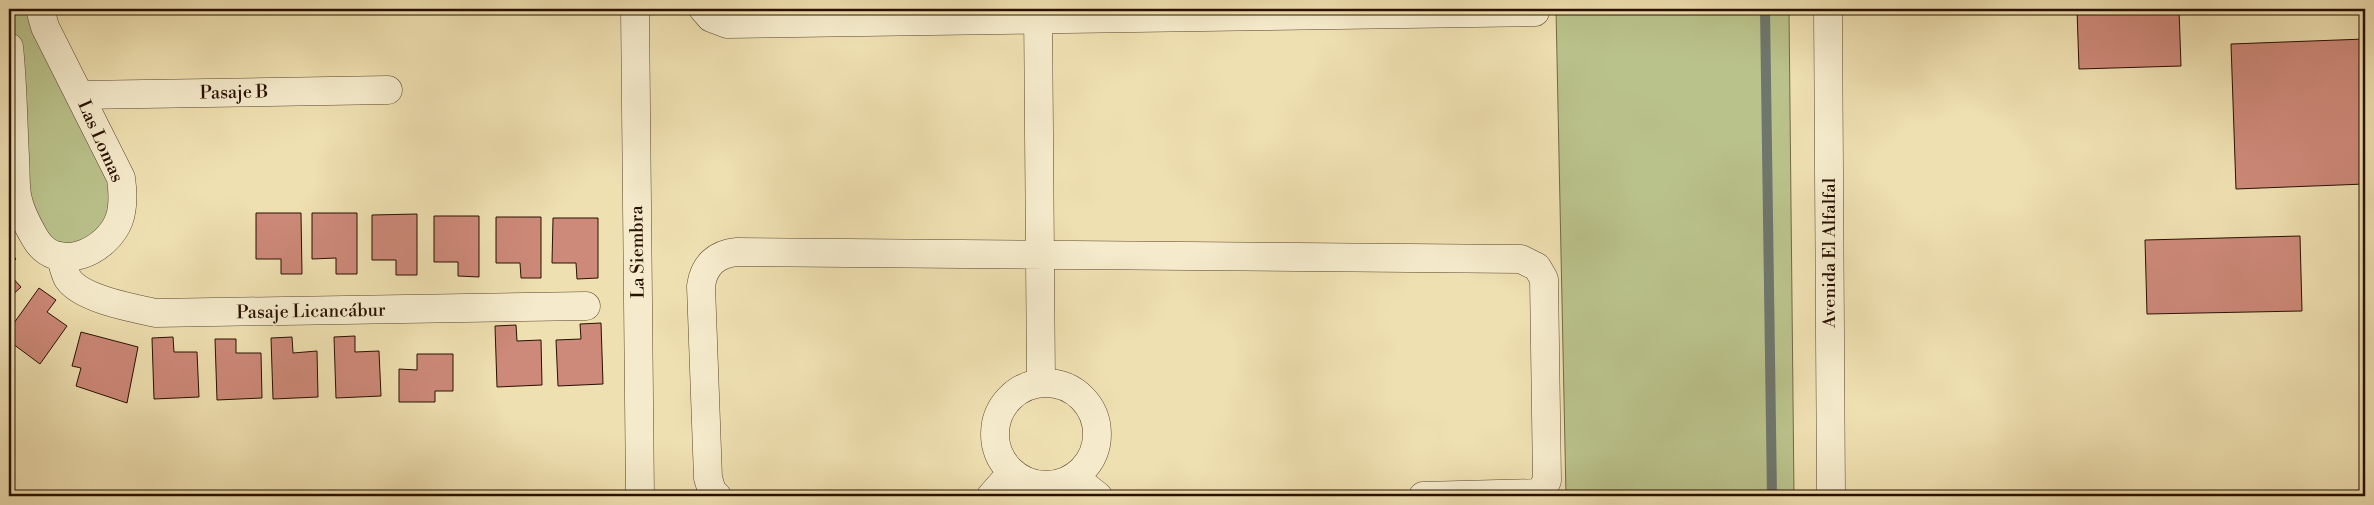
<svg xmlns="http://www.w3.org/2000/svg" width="2374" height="505" viewBox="0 0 2374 505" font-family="'Libre Bodoni',serif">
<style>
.green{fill:#bac28b;stroke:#726946}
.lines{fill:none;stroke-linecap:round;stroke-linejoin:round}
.stream{stroke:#6f776d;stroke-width:10}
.building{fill:#cd8979;stroke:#291000}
.minor-casing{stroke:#5a442c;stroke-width:29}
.minor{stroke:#f5ebcc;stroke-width:28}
.labels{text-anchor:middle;stroke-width:4;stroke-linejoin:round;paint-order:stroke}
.street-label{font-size:18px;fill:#291000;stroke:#f5ebcc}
</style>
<rect width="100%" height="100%" fill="#efe0b1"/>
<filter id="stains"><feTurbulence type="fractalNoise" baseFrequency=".004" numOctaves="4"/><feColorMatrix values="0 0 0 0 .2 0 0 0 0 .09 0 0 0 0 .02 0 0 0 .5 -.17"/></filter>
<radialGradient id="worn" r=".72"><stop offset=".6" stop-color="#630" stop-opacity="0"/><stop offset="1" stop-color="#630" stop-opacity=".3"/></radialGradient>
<path class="green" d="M 9,9 L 31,9 L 107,169 L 114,204 L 104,231 L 62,248 L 41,234 L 24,195 L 16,47 Z
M 1556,9 L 1789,9 L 1794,496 L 1566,496 Z"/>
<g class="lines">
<path class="stream" d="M 1765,9 L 1772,496"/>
</g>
<path class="building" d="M 2077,9 L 2179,9 L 2181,66 L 2079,69 Z
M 2365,39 L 2365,184 L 2236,189 L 2231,44 Z
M 256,213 L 301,213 L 302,274 L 281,274 L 281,259 L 256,259 Z
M 312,213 L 357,213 L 357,274 L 336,274 L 336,258 L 312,259 Z
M 417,214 L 417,275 L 396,275 L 396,260 L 372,260 L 372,215 Z
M 434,216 L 479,216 L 479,277 L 458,276 L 458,262 L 434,262 Z
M 496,217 L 541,217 L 541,278 L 521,278 L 520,263 L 496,263 Z
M 553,218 L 598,218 L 598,278 L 577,279 L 576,263 L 552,263 Z
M 2300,236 L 2302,311 L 2147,314 L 2145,240 Z
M 9,251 L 16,259 L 9,265 Z
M 9,274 L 21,287 L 9,298 Z
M 39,288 L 56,300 L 47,312 L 67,326 L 40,364 L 9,341 L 9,330 Z
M 601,323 L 603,384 L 558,386 L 556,340 L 581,339 L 580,324 Z
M 516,325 L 517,341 L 541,340 L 542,385 L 497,387 L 495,326 Z
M 81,332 L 138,347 L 127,403 L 76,386 L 81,368 L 72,366 Z
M 355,336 L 355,352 L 379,351 L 381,396 L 336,398 L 334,337 Z
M 173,337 L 174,352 L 197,352 L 199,397 L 154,399 L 152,338 Z
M 292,337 L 293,353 L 317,351 L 318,397 L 273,399 L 271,338 Z
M 215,339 L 236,339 L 236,353 L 261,353 L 262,398 L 217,400 Z
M 417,354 L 453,354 L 453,391 L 435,391 L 435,402 L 399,402 L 399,369 L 417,370 Z"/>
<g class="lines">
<defs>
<path id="minor" d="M 635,9 L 640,496
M 703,9 L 711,18 L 727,24 L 1535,12 L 1535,9
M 1038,9 L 1041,382
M 1828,9 L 1831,496
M 9,47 C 13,83 13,121 15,157 C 16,170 15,183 17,195 C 19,208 28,226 35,238 C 56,275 107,252 119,220 C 124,206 123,192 121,178 L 45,27 L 40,9
M 80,95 L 388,90
M 60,256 C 63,263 64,272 68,279 C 82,299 132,308 156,313 L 586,306
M995 434a51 51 0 1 1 102 0a51 51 0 1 1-102 0Z
M 1074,477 L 1098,496
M 717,496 L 712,491 L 708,478 L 701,286 C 704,265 716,254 737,252 L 1521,259 L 1537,267 L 1544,279 L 1547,481 L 1539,493 L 1423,496
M 991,496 L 1012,472"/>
</defs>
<use href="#minor" class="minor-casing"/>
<use href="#minor" class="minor"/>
</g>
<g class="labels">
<g class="street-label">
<text transform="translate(234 92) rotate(-1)" y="6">Pasaje B</text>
<text transform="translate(101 141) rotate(66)" y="6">Las Lomas</text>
<text transform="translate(637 252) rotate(-91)" y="6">La Siembra</text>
<text transform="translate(1829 253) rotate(-90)" y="6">Avenida El Alfalfal</text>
<text transform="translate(311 311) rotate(-1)" y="6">Pasaje Licancábur</text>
</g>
</g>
<rect width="2374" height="505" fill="none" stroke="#efe0b1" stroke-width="30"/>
<rect x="10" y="10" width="2354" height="485" fill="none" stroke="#291000" stroke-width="2.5"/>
<rect x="15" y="15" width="2344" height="475" fill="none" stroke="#291000"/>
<rect width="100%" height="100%" filter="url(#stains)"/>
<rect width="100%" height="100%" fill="url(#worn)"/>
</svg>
